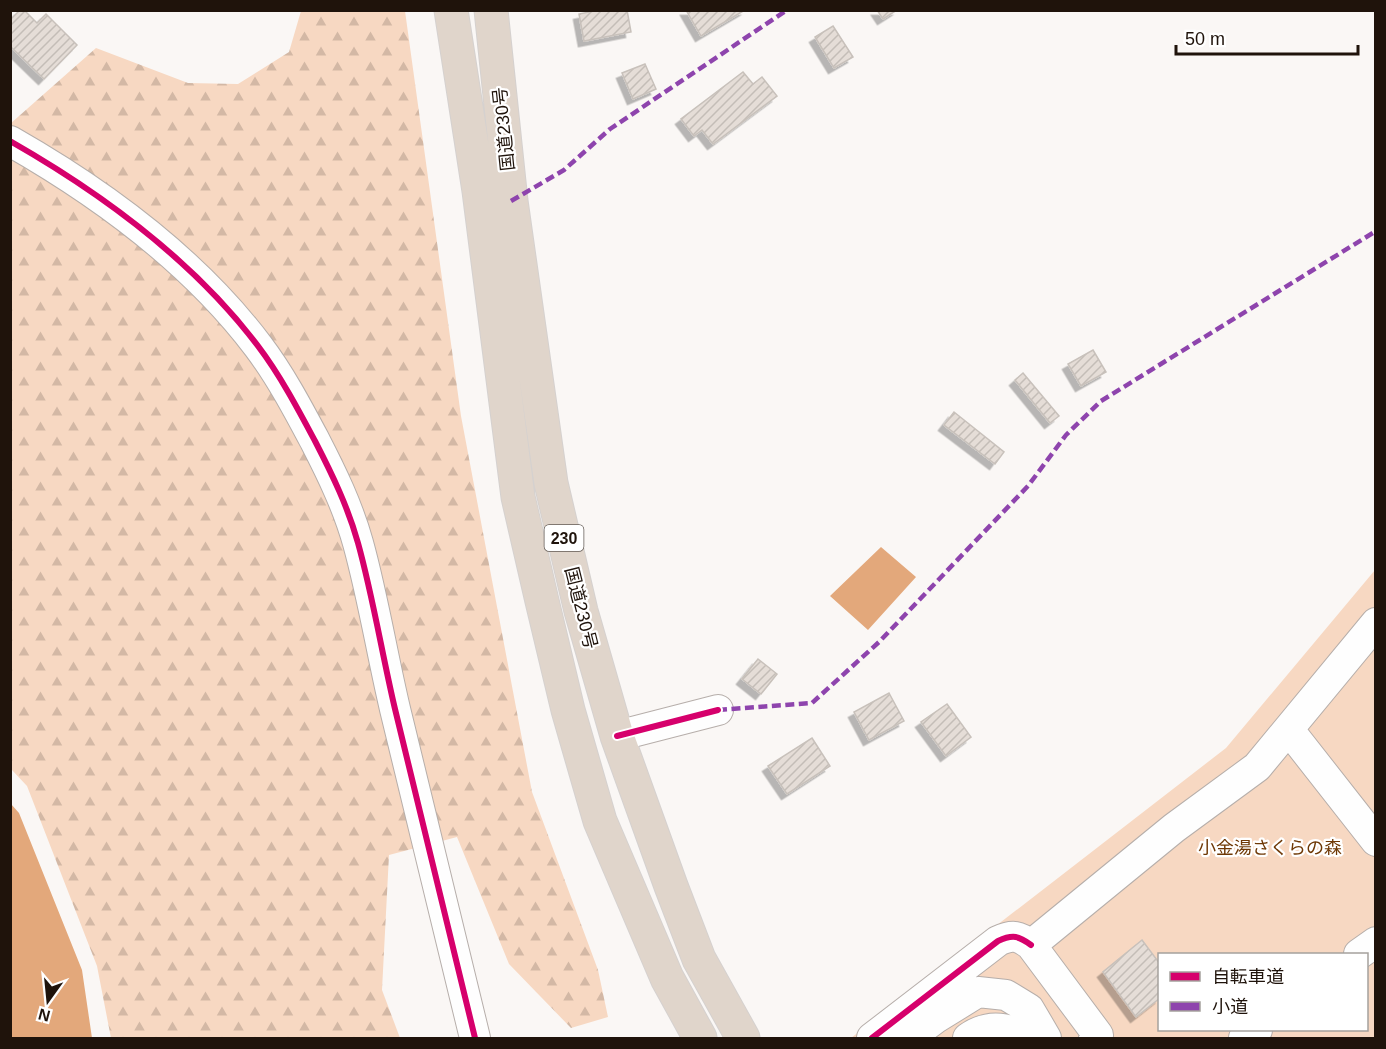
<svg xmlns="http://www.w3.org/2000/svg" width="1386" height="1049" viewBox="0 0 1386 1049" font-family="Arial,'Noto Sans JP',sans-serif">
<style>
.forest{fill:url(#forest-firs)}
.green{fill:#f7d8c2;fill-rule:evenodd}
.water{fill:#e3a87b}
.building{fill:url(#building-hatch);stroke:#c8c1bb;stroke-width:1.5;filter:url(#shadow)}
.lines{fill:none;stroke-linecap:round;stroke-linejoin:round}
.minor-casing{stroke:#b6aeaa;stroke-width:32}
.highway-casing{stroke:#d5d1cf;stroke-width:35}
.minor{stroke:#fefefe;stroke-width:30}
.highway{stroke:#e0d5cb;stroke-width:33}
.quiet{stroke:#8e44ad;stroke-width:4.5;stroke-dasharray:9 4.5;stroke-linecap:butt}
.cycleway-casing{stroke:#fff;stroke-width:10}
.cycleway{stroke:#d6006c;stroke-width:6}
.labels{text-anchor:middle;stroke-width:4.5;stroke-linejoin:round;paint-order:stroke}
.shield{fill:#fff;stroke:#625a54;stroke-width:1.5}
.shield-label{font-size:16px;font-weight:bold;fill:#1f130b}
.street-label{font-size:18px;fill:#1f130b;stroke:#fff}
.park-label{font-size:18px;fill:#6e3805;stroke:#fff}
</style>
<defs>
<pattern id="forest-firs" width="22" height="20" patternUnits="userSpaceOnUse" patternTransform="scale(1.5)"><rect width="22" height="20" fill="#f7d8c2"/><path d="M5 1l3.5 6h-7zM16 11l3.5 6h-7z" fill="#d3b8a5"/></pattern>
<pattern id="building-hatch" width="6" height="6" patternUnits="userSpaceOnUse" patternTransform="scale(1.5)"><rect width="6" height="6" fill="#e5ddd7"/><path d="M-1 1l2-2M0 6l6-6M5 7l2-2" fill="none" stroke="#c4bdb7"/></pattern>
<filter id="shadow"><feDropShadow dx="-5.5" dy="5.5" stdDeviation="0" flood-color="#0004"/></filter>
</defs>
<rect width="100%" height="100%" fill="#faf7f5"/>
<path class="forest" d="M 301,11 L 405,11 L 461,416 L 532,792 L 598,970 L 608,1017 L 571,1028 L 509,964 L 457,837 L 389,855 L 382,990 L 400,1038 L 111,1038 L 97,966 L 27,786 L 11,769 L 10,124 L 96,48 L 188,83 L 238,84 L 289,52 Z"/>
<path class="green" d="M 1375,570 L 1375,1038 L 851,1038 L 1226,748 ZM 1160,954 L 1366,954 L 1366,1030 L 1160,1030 Z"/>
<path class="water" d="M 881,547 L 916,577 L 868,630 L 830,596 Z
M 11,804 L 19,813 L 82,970 L 92,1038 L 11,1038 Z"/>
<path class="building" d="M 20,10 L 24,10 L 37,23 L 46,14 L 77,45 L 44,79 L 12,48 L 10,50 L 10,20 Z
M 599,10 L 627,10 L 631,32 L 584,41 L 579,14 Z
M 686,10 L 745,10 L 701,36 Z
M 877,10 L 897,10 L 883,19 Z
M 833,26 L 853,57 L 834,68 L 815,37 Z
M 645,64 L 656,89 L 633,99 L 622,73 Z
M 743,72 L 753,84 L 762,77 L 777,96 L 713,144 L 702,130 L 694,136 L 681,119 Z
M 1093,350 L 1106,372 L 1081,386 L 1068,364 Z
M 1023,373 L 1059,416 L 1050,423 L 1015,380 Z
M 954,412 L 1004,452 L 995,464 L 944,425 Z
M 758,659 L 777,674 L 761,694 L 742,679 Z
M 889,693 L 904,721 L 869,740 L 854,712 Z
M 947,704 L 971,737 L 946,756 L 921,722 Z
M 812,738 L 830,766 L 787,794 L 768,766 Z
M 1142,940 L 1160,964 L 1160,998 L 1136,1017 L 1103,972 Z"/>
<g class="lines">
<defs>
<path id="minor" d="M 10,141 C 103,194 193,260 258,346 C 280,375 298,409 315,441 C 332,474 348,507 358,543 C 373,597 382,654 395,709 C 422,819 448,929 475,1038
M 1289,730 L 1376,841
M 617,736 L 718,710
M 1359,954 L 1376,942
M 872,1038 L 998,941 C 1013,934 1019,936 1031,945
M 909,1038 L 936,1018 L 978,992 L 1006,995 L 1029,1009 L 1046,1038
M 968,1038 C 988,1024 1006,1026 1026,1038
M 1094,1038 L 1098,1035 L 1031,945 L 1174,828 L 1257,767 L 1376,623
M 1244,1038 L 1257,1030"/>
<path id="highway" d="M 451,10 L 479,191 L 518,497 L 542,601 L 568,710 L 600,821 L 667,978 L 700,1038
M 491,10 L 511,201 L 551,483 L 581,611 L 617,736 L 671,886 L 699,959 L 743,1038"/>
</defs>
<use href="#minor" class="minor-casing"/>
<use href="#highway" class="highway-casing"/>
<use href="#minor" class="minor"/>
<use href="#highway" class="highway"/>
<path class="quiet" d="M 511,201 L 564,170 L 610,129 L 787,10
M 718,710 L 812,703 L 879,642 L 1028,486 L 1066,435 L 1101,401 L 1376,231"/>
<defs>
<path id="cycleway" d="M 10,141 C 103,194 193,260 258,346 C 280,375 298,409 315,441 C 332,474 348,507 358,543 C 373,597 382,654 395,709 C 422,819 448,929 475,1038
M 617,736 L 718,710
M 872,1038 L 998,941 C 1013,934 1019,936 1031,945"/>
</defs>
<use href="#cycleway" class="cycleway-casing"/>
<use href="#cycleway" class="cycleway"/>
</g>
<g class="labels">
<rect class="shield" x="544.5" y="525" width="39" height="26" rx="4.5"/>
<g class="shield-label">
<text x="564" y="544">230</text>
</g>
<g class="street-label">
<text transform="translate(504 129) rotate(-96)" y="6">国道230号</text>
<text transform="translate(581 608) rotate(76)" y="6">国道230号</text>
</g>
<g class="park-label">
<text x="1270" y="854">小金湯さくらの森</text>
</g>
</g>
<rect width="1386" height="1049" fill="none" stroke="#1f130b" stroke-width="24"/>
<rect x="1158" y="953" width="210" height="78" fill="#ffffff" stroke="#a5a19d" stroke-width="1.5"/>
<rect x="1170" y="972" width="30" height="9" fill="#d6006c" stroke="#a5a19d" stroke-width="1.5"/>
<text x="1212" y="983" font-size="18" fill="#1f130b">自転車道</text>
<rect x="1170" y="1002" width="30" height="9" fill="#8e44ad" stroke="#a5a19d" stroke-width="1.5"/>
<text x="1212" y="1013" font-size="18" fill="#1f130b">小道</text>
<g transform="translate(48 1001) rotate(195)" stroke="#ffffff" stroke-width="4.5" paint-order="stroke">
<path d="M0-4.5L10 22L0 15L-10 22Z" fill="#1f130b"/>
<text y="-9" font-size="16" font-weight="bold" text-anchor="middle" fill="#1f130b">N</text>
</g>
<path d="M1176 45v9h182v-9" fill="none" stroke="#1f130b" stroke-width="3"/>
<text x="1185" y="45" font-size="18" fill="#1f130b" stroke="#ffffff" stroke-width="4.5" paint-order="stroke">50 m</text>
</svg>
